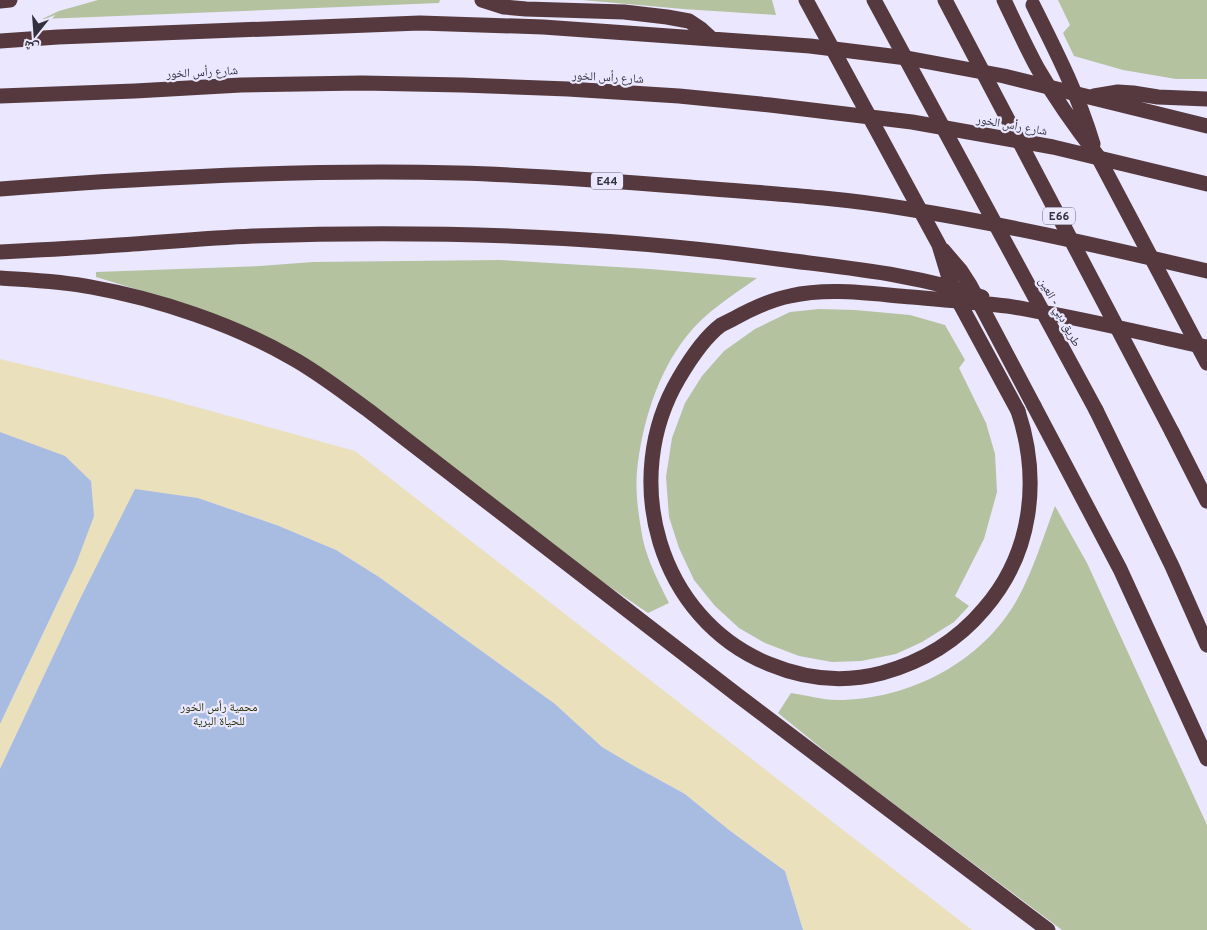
<svg xmlns="http://www.w3.org/2000/svg" width="1207" height="930" viewBox="0 0 1207 930" font-family="Overpass,'Noto Naskh Arabic',sans-serif">
<style>
.green{fill:#b4c2a0}
.sand{fill:#eae1bc}
.water{fill:#a7bce0}
.lines{fill:none;stroke-linecap:round;stroke-linejoin:round}
.motorway{stroke:#55393e;stroke-width:15}
.motorway-bridge{stroke:#55393e;stroke-width:15}
.labels{text-anchor:middle;stroke-width:4.5;stroke-linejoin:round;paint-order:stroke}
.shield{fill:#eae7ff;stroke:#696776;stroke-width:1}
.shield-label{font-size:11px;font-weight:bold;fill:#32303c}
.street-label{font-size:12px;fill:#32303c;stroke:#eae7ff}
.park-label{font-size:12px;fill:#253306;stroke:#eae7ff}
</style>
<rect width="100%" height="100%" fill="#eae7ff"/>
<path class="green" d="M 98,0 L 440,0 L 439,3 L 42,19 L 59,11 Z
M 582,0 L 772,0 L 776,15 L 683,9 Z
M 1058,0 L 1207,0 L 1207,79 L 1176,79 L 1123,70 L 1074,56 L 1063,33 L 1070,25 Z
M 500,260 L 650,269 L 757,278 C 732,296 705,312 686,337 C 657,374 642,424 637,471 C 635,494 639,518 643,540 C 648,562 659,583 669,603 L 648,613 L 591,574 L 360,396 L 198,308 L 96,277 L 96,272 L 260,266 L 313,262 Z
M 819,309 L 855,310 L 910,315 L 945,325 L 965,360 L 959,368 L 986,423 L 995,454 L 997,492 L 984,539 L 955,596 L 969,606 L 954,622 L 922,642 L 896,654 L 861,661 L 832,662 L 799,656 L 765,643 L 739,628 L 715,606 L 694,580 L 679,548 L 669,517 L 666,477 L 672,438 L 685,403 L 702,376 L 724,351 L 755,329 L 790,312 Z
M 1055,506 L 1087,563 L 1207,825 L 1207,930 L 1062,930 L 842,765 L 778,713 L 791,693 C 806,695 822,700 837,700 C 909,700 983,662 1018,598 C 1033,571 1044,535 1055,506 Z"/>
<path class="sand" d="M 0,359 L 164,398 L 355,451 L 972,930 L 803,930 L 785,871 L 729,830 L 685,794 L 634,766 L 602,747 L 555,704 L 379,577 L 336,550 L 279,526 L 198,498 L 135,490 L 80,599 L 0,769 L 0,724 L 76,564 L 91,481 L 65,457 L 0,432 Z"/>
<path class="water" d="M 0,432 L 65,456 L 91,481 L 94,516 L 76,564 L 0,724 Z
M 135,489 L 198,498 L 279,526 L 336,550 L 379,577 L 555,704 L 602,747 L 634,766 L 685,794 L 729,830 L 785,871 L 803,930 L 0,930 L 0,769 L 80,599 Z"/>
<g class="lines">
<path class="motorway" d="M 482,0 L 504,7 L 526,9 L 624,12 L 667,17 L 689,21 L 701,29 L 712,39
M 0,1 L 10,0
M 0,41 L 58,37 L 420,23 L 543,27 L 810,46 L 907,58 L 1004,76 L 1207,126
M 0,96 L 135,91 L 241,85 L 362,83 L 462,85 L 568,89 L 679,96 L 770,105 L 912,122 L 1053,147 L 1207,184
M 1094,96 L 1118,92 L 1133,93 L 1158,97 L 1207,99
M 0,189 C 152,177 305,169 458,173 C 535,175 612,181 689,187 C 762,193 836,197 908,209 C 1009,225 1108,248 1207,271
M 0,252 C 40,250 79,248 119,245 C 164,242 208,238 253,236 C 428,230 604,235 778,259 C 846,268 917,274 982,297
M 0,278 C 30,280 61,281 91,287 C 158,299 233,324 292,358 C 319,373 343,392 368,410 L 736,694 L 1048,930
M 1034,406 L 1120,569 L 1207,759
M 1096,410 L 1172,566 L 1207,645
M 1018,411 C 1041,480 1032,554 984,609 C 957,641 922,662 882,673 C 844,683 805,679 769,664 C 658,619 619,479 679,378 C 689,361 705,337 721,325 C 725,323 729,321 733,319 C 751,309 770,300 790,296 C 830,287 872,294 912,297 C 943,300 975,302 1007,306 C 1022,308 1038,312 1053,314 C 1105,324 1156,336 1206,347
M 1172,432 L 1207,501"/>
<path class="motorway-bridge" d="M 806,0 L 939,245 L 949,278 L 959,302 L 1018,411
M 874,0 L 1096,410
M 945,0 L 1172,432
M 1004,0 C 1015,23 1026,47 1038,69 C 1056,100 1076,128 1097,155 L 1207,363
M 1033,5 C 1056,51 1078,94 1093,144
M 943,250 L 961,271 L 970,285 L 1034,406"/>
</g>
<g class="labels">
<g class="shield">
<rect x="591" y="172.5" width="32" height="17" rx="4"/>
<rect x="1043" y="207.5" width="32" height="17" rx="4"/>
</g>
<g class="shield-label">
<text x="607" y="185">E44</text>
<text x="1059" y="220">E66</text>
</g>
<g class="street-label">
<text transform="translate(202 72) rotate(-3)" y="4">شارع رأس الخور</text>
<text transform="translate(608 77) rotate(3)" y="4">شارع رأس الخور</text>
<text transform="translate(1012 125) rotate(10)" y="4">شارع رأس الخور</text>
<text transform="translate(1060 312) rotate(62)" y="4">طريق دبي - العين</text>
</g>
<g class="park-label">
<text x="219" y="711">محمية رأس الخور<tspan x="219" dy="14">للحياة البرية</tspan></text>
</g>
</g>
<g transform="translate(35 35) rotate(197)" stroke="#eae7ff" stroke-width="4" paint-order="stroke">
<path d="M0-4L9 19L0 12L-9 19Z" fill="#32303c"/>
<text y="-8" font-size="14" font-weight="bold" text-anchor="middle" fill="#32303c">ش</text>
</g>
</svg>
